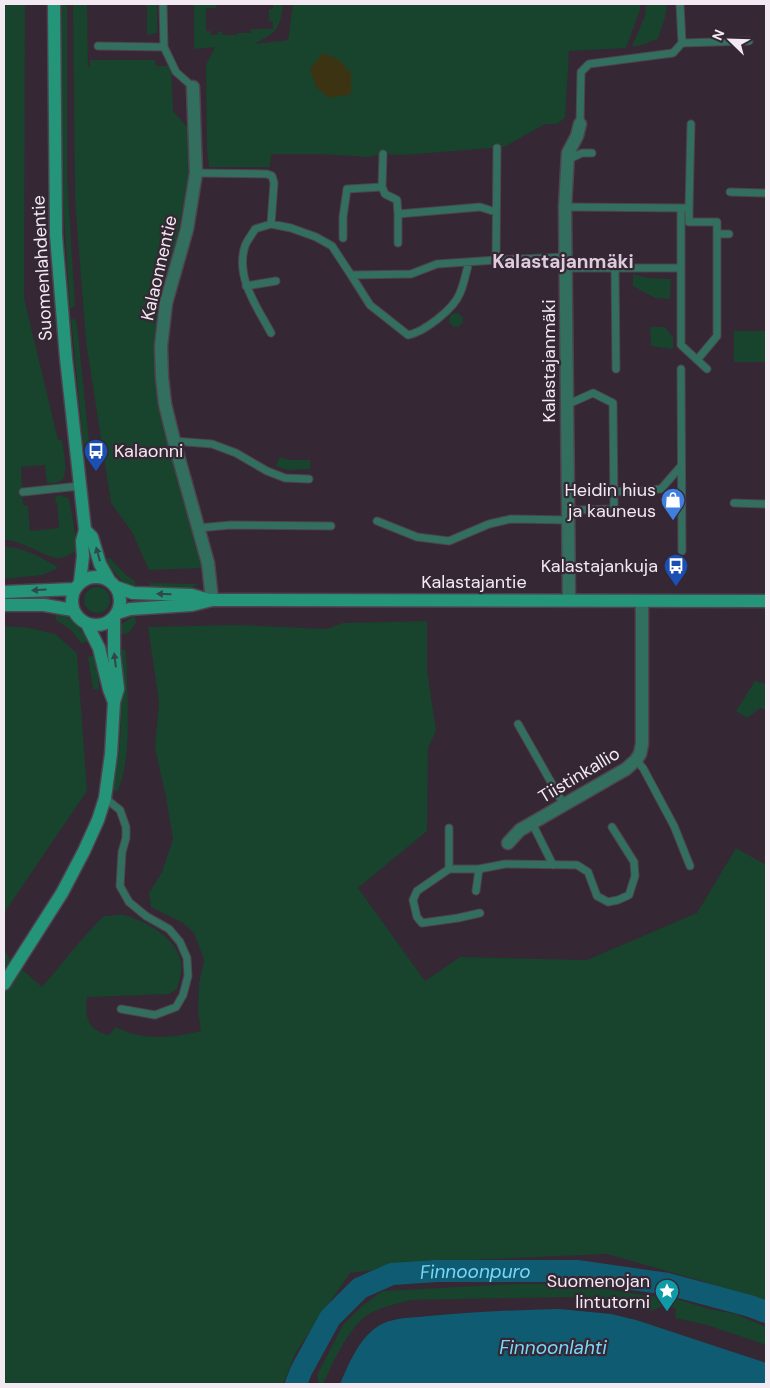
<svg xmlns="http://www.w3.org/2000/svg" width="770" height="1388" viewBox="0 0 770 1388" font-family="'DM Sans',sans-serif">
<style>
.green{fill:#18432c}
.sand{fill:#3c3313}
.water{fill:#0f5c72}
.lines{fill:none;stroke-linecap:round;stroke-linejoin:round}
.river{stroke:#0f5c72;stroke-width:22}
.lane-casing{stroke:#4f424f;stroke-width:9}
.street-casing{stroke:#4f424f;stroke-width:15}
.secondary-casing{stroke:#4f424f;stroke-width:15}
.lane{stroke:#326f5e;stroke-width:7}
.street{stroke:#326f5e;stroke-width:12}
.secondary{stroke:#249579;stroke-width:12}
.oneway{fill:#304849}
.labels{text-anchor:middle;stroke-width:4.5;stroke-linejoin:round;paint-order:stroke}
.street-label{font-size:18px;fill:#f2e9f2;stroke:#352734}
.poi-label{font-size:18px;fill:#f2e9f2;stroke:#352734;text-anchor:end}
.neighbourhood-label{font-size:19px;font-weight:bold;fill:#deccdc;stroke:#352734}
.water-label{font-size:19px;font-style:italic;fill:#78d7f8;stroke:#352734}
</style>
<rect width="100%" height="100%" fill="#352734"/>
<path class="green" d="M 4,4 L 25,4 L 24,298 L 58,440 L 62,440 C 63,449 69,474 62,480 C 58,484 52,483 47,483 L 45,465 L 21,467 L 23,505 L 28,506 L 30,531 L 59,528 L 57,502 L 55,502 L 56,496 L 59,495 L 69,498 L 78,549 C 74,552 66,557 61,558 C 48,560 24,540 4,540 Z
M 62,4 L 67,4 L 67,177 L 75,306 L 70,309 L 62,185 Z
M 73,4 L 87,4 L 88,67 L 90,67 L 90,60 L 155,60 L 156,66 L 171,66 L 173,111 L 189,129 L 189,173 L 177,238 L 158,298 L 154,347 L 157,389 L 203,568 L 149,570 L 132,532 L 111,503 L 86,341 L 75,201 Z
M 147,4 L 157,4 L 157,33 L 147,35 Z
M 194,4 L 216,5 L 216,8 L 206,8 L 206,31 L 210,31 L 211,35 L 218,35 L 218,31 L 222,32 L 222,35 L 237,35 L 237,33 L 251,33 L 251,29 L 273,29 L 273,21 L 269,21 L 269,9 L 273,9 L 273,4 L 283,4 C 280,32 276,32 254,44 L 288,40 L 293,4 L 640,4 L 640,10 L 626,48 L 569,51 L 565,118 L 557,124 L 545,124 L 504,147 L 404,155 L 383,154 L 369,157 L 318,154 L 271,154 L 270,167 L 209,167 L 207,149 L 206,65 L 215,47 L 194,49 Z
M 646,4 L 667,4 L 665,17 L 658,39 L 639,46 L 632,46 L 645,16 Z
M 633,274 L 648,278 L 671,279 L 670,299 L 655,298 L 633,286 Z
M449 320a7 7 0 1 1 14 0a7 7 0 1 1-14 0Z
M 71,318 L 76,320 L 78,334 L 90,451 L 87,452 L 85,451 L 83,442 Z
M 665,327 L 673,337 L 673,349 L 651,346 L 650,327 Z
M 734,331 L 766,331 L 766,362 L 734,362 Z
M 280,457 L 290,460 L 310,460 L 310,469 L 287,470 L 276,466 Z
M 4,547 C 23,546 39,557 55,565 L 58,568 L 42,575 L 4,579 Z
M 110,558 L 126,575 L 135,581 L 135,589 C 120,582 115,574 106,559 Z
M 150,583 L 198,584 L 190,589 L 150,590 Z
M84 600a13 13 0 1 1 26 0a13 13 0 1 1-26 0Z
M 56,611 C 71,616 81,629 89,641 L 81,643 L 71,630 L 56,620 Z
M 135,615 L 136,623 L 129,633 L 117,635 L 123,623 Z
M 427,621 L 427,670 L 436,731 L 428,748 L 427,831 L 358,888 L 425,981 L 460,957 L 587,960 L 697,913 L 736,848 L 766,865 L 766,1305 L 702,1281 L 607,1254 L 446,1261 L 350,1273 L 296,1352 L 283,1384 L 4,1384 L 4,949 L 10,959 L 42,987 C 63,963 81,938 104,916 C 110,916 118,914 123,915 C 145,920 177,938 181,962 C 183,970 179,981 177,989 L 169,994 L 87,997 C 85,1017 87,1030 109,1035 L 116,1027 C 142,1041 173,1038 201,1031 L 198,1012 L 199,983 L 204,960 L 194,933 L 183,923 L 151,907 L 149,893 L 162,872 L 173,839 L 166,797 L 155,748 L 159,702 L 148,627 L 237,625 L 327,629 L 343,623 Z
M 4,626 L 29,628 L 55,634 L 77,653 L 87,791 L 4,913 Z
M 125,649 C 127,659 127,670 127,680 C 128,711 131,764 117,792 L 113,790 C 123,741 122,700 118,650 Z
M 95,655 L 98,671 L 99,690 L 93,689 L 88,657 Z
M 755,681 L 766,684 L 766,710 L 760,708 L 747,718 L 736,711 Z
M 517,1284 L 577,1284 L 650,1296 L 674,1298 L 709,1309 L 736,1314 L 766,1327 L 766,1345 L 707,1325 L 675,1318 L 676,1308 L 663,1306 L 651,1311 L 598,1301 L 569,1297 L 411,1300 C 395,1304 372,1309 361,1320 C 344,1337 333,1363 323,1384 L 319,1384 L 317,1375 L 343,1325 L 362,1306 L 382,1291 Z"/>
<path class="sand" d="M 323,53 L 339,60 L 351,73 L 351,94 L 329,98 L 316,87 L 310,69 Z"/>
<path class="water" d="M 559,1309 L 611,1314 L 636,1320 L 766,1363 L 766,1384 L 340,1384 C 349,1364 358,1340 377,1327 C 391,1317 412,1318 429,1316 C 472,1312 516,1310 559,1309 Z"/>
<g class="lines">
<path class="river" id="s1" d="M 296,1384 L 301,1371 L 330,1318 L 360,1288 L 392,1274 L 437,1271 L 577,1271 L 668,1284 L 750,1306 L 766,1312"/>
<defs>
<path id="lane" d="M 163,4 L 164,47 L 176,72 L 193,87
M 682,43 L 749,41
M 98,46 L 164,47
M 580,124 L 581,72 L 589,64 L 673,53 L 682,43 L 680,4
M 567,160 L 582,153 L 592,153
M 196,173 L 267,174 L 272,176 L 274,183 L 271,224
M 382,187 L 385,194 L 397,200 L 398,214 L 398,243
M 730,192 L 766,193
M 565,207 L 689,208 L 691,124
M 689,208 L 689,222 L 717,222 L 717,234
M 681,209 L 681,345 L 707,369
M 398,214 L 480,207 L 496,212
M 343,238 L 343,217 L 347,189 L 382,187 L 383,154
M 496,260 L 565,257
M 469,262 C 466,272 464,284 460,293 C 454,309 424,332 408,335 L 370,305 L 351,275 L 411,274 L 437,264 L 496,260 L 497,148
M 566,268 L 615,268 L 616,369
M 615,268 L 681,268
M 246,286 L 276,281
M 271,333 C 257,307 235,277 245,246 C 247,240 252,235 255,229 L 271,224 L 291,228 L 316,237 L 332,246 L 351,275
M 697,360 L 717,336 L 717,234 L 729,234
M 681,369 L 682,551
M 573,402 L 593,393 L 613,403 L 614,509 L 574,510
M 174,441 L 212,444 L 236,453 L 267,471 L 285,478 L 309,479
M 23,492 L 80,486
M 614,492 L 661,489 L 681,466
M 734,503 L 766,504
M 377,521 L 417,537 L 449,541 L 489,524 L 511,519 L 568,520
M 198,528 L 231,525 L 331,526
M 518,724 L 564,805
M 636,760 L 643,768 L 674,826 L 690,866
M 105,798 L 120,810 L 126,827 L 126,838 L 122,852 L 120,886 L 129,902 L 146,916 L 169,929 L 180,942 L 187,958 L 188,976 L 183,995 L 176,1007 L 155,1015 L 121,1009
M 532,823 L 553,865
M 449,869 L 449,828
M 476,891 L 479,869
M 480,913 L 458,918 L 422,923 L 417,917 L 413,900 L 417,891 L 449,869 L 479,869 L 505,864 L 577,865 L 588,872 L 597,896 L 608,902 L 618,900 L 629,895 L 635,876 L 634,862 L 612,827"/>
<path id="street" d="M 193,87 L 196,173 L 187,229 L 166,303 L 161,346 L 162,377 L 165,404 L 174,441 L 208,563 L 212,600
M 569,600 L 565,207 L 568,153 L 577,136 L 580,124
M 508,843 L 520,830 L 626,769 L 636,760 L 640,754 L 642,744 L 642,601"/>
<path id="secondary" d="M 54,4 L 56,235 L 66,358 L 85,530 L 82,541 L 83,556 L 80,582
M 85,530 L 92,537 L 100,564 L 109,580
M72 601a24 24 0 1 1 48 0a24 24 0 1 1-48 0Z
M 116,587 L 133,593 L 192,595 L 209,600
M 4,592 L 74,589
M 4,605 L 44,605 L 73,610
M 117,613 L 130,609 L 192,605 L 212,600 L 766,601
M 87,624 L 99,648 L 109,689 L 114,702
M 4,984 L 62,893 L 84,851 L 98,820 L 105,798 L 111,754 L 114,702 L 118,689 L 114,654 L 114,618"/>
</defs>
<use href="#lane" class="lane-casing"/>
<use href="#street" class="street-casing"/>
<use href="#secondary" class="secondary-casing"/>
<use href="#lane" class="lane"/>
<use href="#street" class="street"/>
<use href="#secondary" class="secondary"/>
</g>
<defs><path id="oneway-solid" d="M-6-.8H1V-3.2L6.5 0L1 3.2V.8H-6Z" transform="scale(1.25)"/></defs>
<g class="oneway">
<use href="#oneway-solid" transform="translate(98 554) rotate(-105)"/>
<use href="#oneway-solid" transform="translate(39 590) rotate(177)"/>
<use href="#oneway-solid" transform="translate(164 594) rotate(-179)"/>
<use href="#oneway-solid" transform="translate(115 660) rotate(-97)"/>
</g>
<defs>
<symbol id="bus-pin" viewBox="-11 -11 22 30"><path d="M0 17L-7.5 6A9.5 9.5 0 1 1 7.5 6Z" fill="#1a4fb4" stroke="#352734"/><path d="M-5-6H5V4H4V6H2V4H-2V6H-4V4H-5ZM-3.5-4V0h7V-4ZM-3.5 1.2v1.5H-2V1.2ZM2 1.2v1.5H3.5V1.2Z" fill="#fff"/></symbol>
<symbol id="shop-pin" viewBox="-11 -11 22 30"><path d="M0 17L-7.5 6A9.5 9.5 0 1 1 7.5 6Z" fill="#3f7fe0" stroke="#352734"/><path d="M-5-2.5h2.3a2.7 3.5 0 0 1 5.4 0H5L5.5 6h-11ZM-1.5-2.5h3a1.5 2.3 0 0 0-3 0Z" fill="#fff"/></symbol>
<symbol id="sight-pin" viewBox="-11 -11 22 30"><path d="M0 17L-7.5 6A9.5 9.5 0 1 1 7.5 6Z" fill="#0f9aa8" stroke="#352734"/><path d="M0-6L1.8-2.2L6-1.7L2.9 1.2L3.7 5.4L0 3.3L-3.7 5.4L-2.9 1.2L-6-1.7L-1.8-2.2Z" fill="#fff"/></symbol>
</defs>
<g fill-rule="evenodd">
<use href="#bus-pin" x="82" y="437" width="28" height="38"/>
<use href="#shop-pin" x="659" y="486" width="28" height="38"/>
<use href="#bus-pin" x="662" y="552" width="28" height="38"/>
<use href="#sight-pin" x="653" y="1277" width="28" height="38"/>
</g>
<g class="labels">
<g class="street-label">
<text transform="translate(42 268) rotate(-93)" y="6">Suomenlahdentie</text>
<text transform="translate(159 268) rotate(-77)" y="6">Kalaonnentie</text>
<text transform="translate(549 361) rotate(-90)" y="6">Kalastajanmäki</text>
<text x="474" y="588">Kalastajantie</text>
<text transform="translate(579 775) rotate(-31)" y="6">Tiistinkallio</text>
</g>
<g class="poi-label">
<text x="114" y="457" text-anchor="start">Kalaonni</text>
<text x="656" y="496">Heidin hius<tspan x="656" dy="21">ja kauneus</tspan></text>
<text x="658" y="572">Kalastajankuja</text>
<text x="650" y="1287">Suomenojan<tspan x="650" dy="21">lintutorni</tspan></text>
</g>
<g class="neighbourhood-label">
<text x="563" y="268">Kalastajanmäki</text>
</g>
<g class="water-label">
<text dy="7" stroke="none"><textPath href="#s1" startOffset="235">Finnoonpuro</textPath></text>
<text x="553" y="1354">Finnoonlahti</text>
</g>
</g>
<rect width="770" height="1388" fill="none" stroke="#f2e9f2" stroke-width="10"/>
<g transform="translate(730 40) rotate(293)" stroke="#352734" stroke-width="4" paint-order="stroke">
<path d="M0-4L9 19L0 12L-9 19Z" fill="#f2e9f2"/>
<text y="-8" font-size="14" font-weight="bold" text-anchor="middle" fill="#f2e9f2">N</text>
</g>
</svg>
